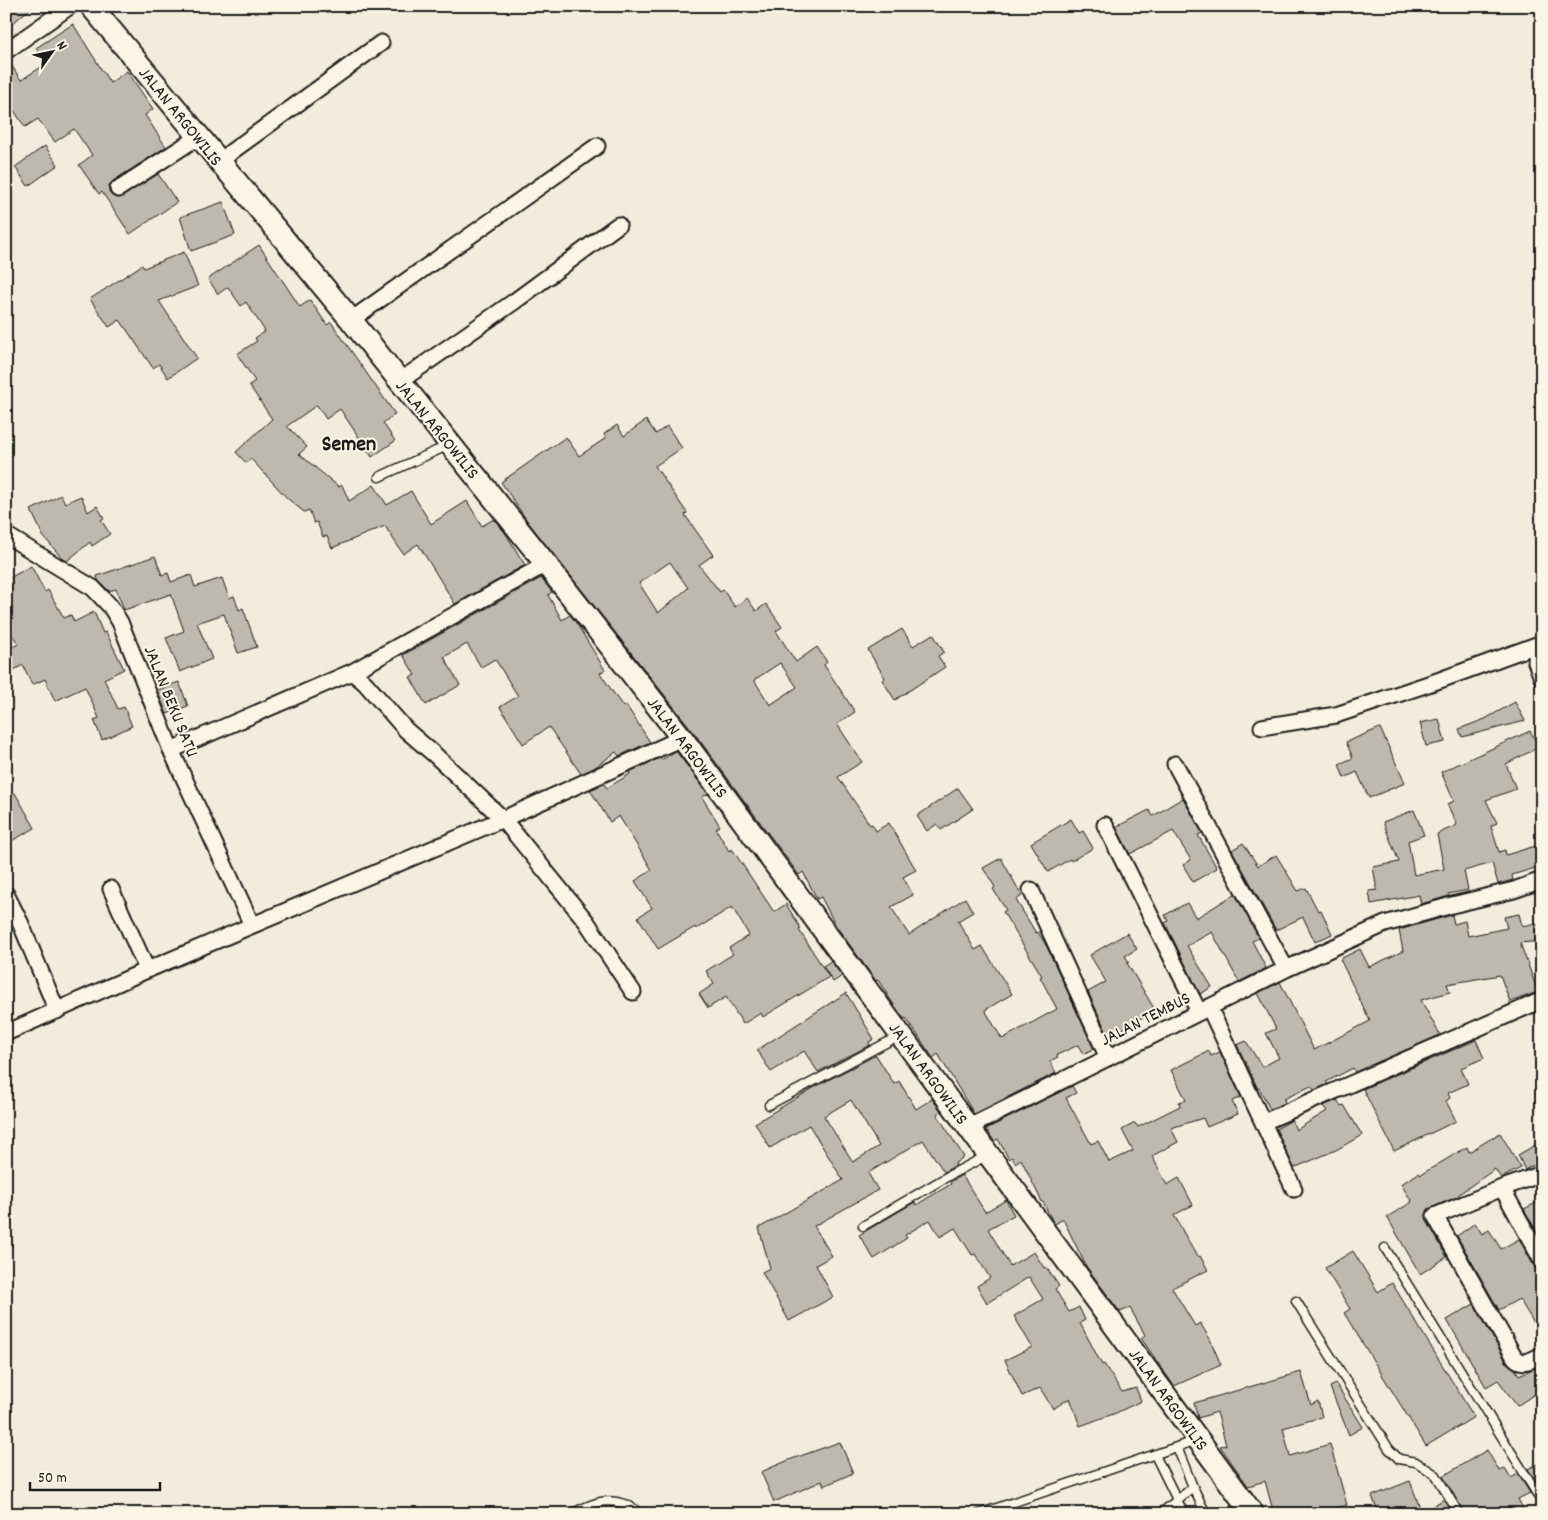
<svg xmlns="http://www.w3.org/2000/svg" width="1548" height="1520" viewBox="0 0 1548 1520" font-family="Dekko,sans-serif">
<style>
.building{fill:#beb9ae;stroke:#1c1c1c;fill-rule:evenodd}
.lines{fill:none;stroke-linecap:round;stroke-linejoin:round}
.lane-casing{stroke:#1c1c1c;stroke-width:11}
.street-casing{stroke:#1c1c1c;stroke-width:19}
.secondary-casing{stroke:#1c1c1c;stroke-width:25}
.lane{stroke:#fcf5e5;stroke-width:8}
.street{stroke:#fcf5e5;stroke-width:15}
.secondary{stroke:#fcf5e5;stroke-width:21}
.labels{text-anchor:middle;stroke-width:4;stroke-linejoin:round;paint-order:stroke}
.street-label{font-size:18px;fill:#1c1c1c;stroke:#fcf5e5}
.district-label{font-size:22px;font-weight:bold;fill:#1c1c1c;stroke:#fcf5e5}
</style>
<rect width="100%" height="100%" fill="#f3ecdd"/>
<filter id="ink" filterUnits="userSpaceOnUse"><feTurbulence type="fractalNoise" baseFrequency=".02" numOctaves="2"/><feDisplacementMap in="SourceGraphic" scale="10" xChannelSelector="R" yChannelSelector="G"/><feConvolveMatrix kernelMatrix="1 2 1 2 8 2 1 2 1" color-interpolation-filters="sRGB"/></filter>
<g filter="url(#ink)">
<path class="building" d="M 6,6 L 33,6 L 6,29 Z
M 73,24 L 110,83 L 127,71 L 153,109 L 145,115 L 166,147 L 113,181 L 109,185 L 109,190 L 110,194 L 119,198 L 158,174 L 177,202 L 130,234 L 102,192 L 99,194 L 79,165 L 92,155 L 74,129 L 55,142 L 38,119 L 25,127 L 6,99 L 6,60 L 8,60 L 21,80 L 46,64 L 36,48 Z
M 45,146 L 58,165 L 28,186 L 15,167 Z
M 223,202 L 235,235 L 191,251 L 180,217 Z
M 259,245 L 300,307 L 310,300 L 327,325 L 331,322 L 395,414 L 383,423 L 395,441 L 372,457 L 340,409 L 326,419 L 317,405 L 287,426 L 307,447 L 299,454 L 339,487 L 342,485 L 349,501 L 374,485 L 387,505 L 411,491 L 431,524 L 467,501 L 482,526 L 492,520 L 495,520 L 506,534 L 525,565 L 455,604 L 418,544 L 403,554 L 385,526 L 332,548 L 327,536 L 323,537 L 317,522 L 314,523 L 309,510 L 304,512 L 287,498 L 251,459 L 246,463 L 236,452 L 272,419 L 249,385 L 255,381 L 237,354 L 257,341 L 255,338 L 265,331 L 246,302 L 241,306 L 228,287 L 218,294 L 208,279 Z
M 184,252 L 198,286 L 159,301 L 197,358 L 168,378 L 159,364 L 153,368 L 120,320 L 109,327 L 90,299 L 142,265 L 144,268 Z
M 646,420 L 656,434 L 667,426 L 682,448 L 655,466 L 687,513 L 685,515 L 713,555 L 699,565 L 720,592 L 723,590 L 735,607 L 747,598 L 756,611 L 766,604 L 782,627 L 776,631 L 796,662 L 817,647 L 827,662 L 824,665 L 855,712 L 837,724 L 862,762 L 838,777 L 870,825 L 872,824 L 876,831 L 889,823 L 916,870 L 903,877 L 913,895 L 891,907 L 909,935 L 965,898 L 973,912 L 958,921 L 975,950 L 982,946 L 1012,994 L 985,1010 L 1002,1039 L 1057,1009 L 1040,977 L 1042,976 L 1003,912 L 1006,910 L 993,889 L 995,887 L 983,868 L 1001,858 L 1022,896 L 1016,900 L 1036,933 L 1038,932 L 1047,947 L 1094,1049 L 1083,1054 L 1078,1045 L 1057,1055 L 1058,1057 L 1050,1061 L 1056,1073 L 974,1114 L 938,1054 L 933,1058 L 906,1018 L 904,1019 L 890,999 L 878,980 L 876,981 L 836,926 L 821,897 L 817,899 L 803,872 L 799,875 L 692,730 L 528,522 L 501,482 L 566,437 L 579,456 L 606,438 L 604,434 L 617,425 L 624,436 ZM 670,562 L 688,588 L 658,613 L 639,583 ZM 780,663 L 797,687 L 770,705 L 754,680 Z
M 61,495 L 65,503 L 81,496 L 88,512 L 97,506 L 104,518 L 101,520 L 110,534 L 92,546 L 90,542 L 67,561 L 62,558 L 43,536 L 31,510 Z
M 155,556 L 162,575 L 168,573 L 171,582 L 191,575 L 195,587 L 222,578 L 229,598 L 234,596 L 239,610 L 243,608 L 257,647 L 238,653 L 224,614 L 197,623 L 212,659 L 180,672 L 166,638 L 184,631 L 171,594 L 124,610 L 116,589 L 109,591 L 98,580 L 97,576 Z
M 31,566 L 45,592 L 48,590 L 64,618 L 71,615 L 74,622 L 94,612 L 103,633 L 106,632 L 124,669 L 104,679 L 118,709 L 124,707 L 132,726 L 102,740 L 94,720 L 99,718 L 85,687 L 55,701 L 45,679 L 32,685 L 23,665 L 6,674 L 6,651 L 18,644 L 6,624 L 6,580 Z
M 541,578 L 552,592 L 548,595 L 562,620 L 570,615 L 575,621 L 605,670 L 600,673 L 623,707 L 626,705 L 650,742 L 619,756 L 616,752 L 594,768 L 581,774 L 549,727 L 523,744 L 500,707 L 518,696 L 495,659 L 481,667 L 467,644 L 444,657 L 460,685 L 426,705 L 410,677 L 415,675 L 403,655 Z
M 902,629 L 913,646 L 933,634 L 944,652 L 938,656 L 945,667 L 895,700 L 882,680 L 885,678 L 868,650 Z
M 179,682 L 188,706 L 167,714 L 157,690 Z
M 1515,702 L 1525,721 L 1462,737 L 1459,729 L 1485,719 Z
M 1439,719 L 1445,742 L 1426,746 L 1420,723 Z
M 1380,728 L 1405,783 L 1369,798 L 1357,772 L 1344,778 L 1339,764 L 1353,758 L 1346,742 Z
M 1530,731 L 1539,747 L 1506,764 L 1516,789 L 1486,800 L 1497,823 L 1491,826 L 1499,852 L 1505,850 L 1506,855 L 1542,844 L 1542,866 L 1512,875 L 1513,880 L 1498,884 L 1492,863 L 1464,871 L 1468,890 L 1448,894 L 1449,896 L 1421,904 L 1419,895 L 1371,904 L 1369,891 L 1377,890 L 1373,867 L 1399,862 L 1383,822 L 1414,810 L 1424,835 L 1408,841 L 1414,875 L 1444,869 L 1437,834 L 1457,825 L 1447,804 L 1454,801 L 1441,772 Z
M 676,751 L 708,794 L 702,797 L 720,826 L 716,829 L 729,851 L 732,849 L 774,912 L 786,904 L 801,929 L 799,930 L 829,977 L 763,1017 L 761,1013 L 743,1024 L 726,997 L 708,1008 L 699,994 L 714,984 L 706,971 L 733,954 L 729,948 L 749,935 L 732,907 L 696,929 L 695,927 L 658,949 L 638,917 L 652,908 L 635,881 L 652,870 L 619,816 L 610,822 L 590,790 L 604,784 L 607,788 L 630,774 L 629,772 L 660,758 L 661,760 Z
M 958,788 L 973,809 L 941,830 L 937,824 L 927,831 L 917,816 Z
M 15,793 L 35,828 L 6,844 L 6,798 Z
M 1183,798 L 1202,833 L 1198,835 L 1217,868 L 1193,882 L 1183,865 L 1191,860 L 1173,831 L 1130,854 L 1116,827 L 1149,810 L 1153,816 Z
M 1071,819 L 1079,833 L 1083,831 L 1093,848 L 1071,861 L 1070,859 L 1048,872 L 1031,843 Z
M 1243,843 L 1258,866 L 1276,855 L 1298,891 L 1306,888 L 1318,911 L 1321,910 L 1332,934 L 1315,942 L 1303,917 L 1276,930 L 1232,850 Z
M 1235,894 L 1259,938 L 1252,941 L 1266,968 L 1239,982 L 1212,932 L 1187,946 L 1212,987 L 1200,994 L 1165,923 L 1168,921 L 1165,915 L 1187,903 L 1196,918 Z
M 1519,914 L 1522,926 L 1536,923 L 1536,925 L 1542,925 L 1542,941 L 1520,943 L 1538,992 L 1510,1002 L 1500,975 L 1447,984 L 1450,992 L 1421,1000 L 1440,1035 L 1355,1072 L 1353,1068 L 1326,1082 L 1328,1084 L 1314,1090 L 1311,1086 L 1284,1099 L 1285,1103 L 1270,1109 L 1259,1088 L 1258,1089 L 1237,1045 L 1246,1041 L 1262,1067 L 1279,1058 L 1266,1033 L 1276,1029 L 1258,993 L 1280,982 L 1314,1050 L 1370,1021 L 1340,959 L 1360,949 L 1369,967 L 1403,951 L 1399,930 L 1452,915 L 1454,924 L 1465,921 L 1468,936 L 1507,928 L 1504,917 Z
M 1127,933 L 1137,949 L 1125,956 L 1129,962 L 1127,963 L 1155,1010 L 1109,1037 L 1088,992 L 1106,982 L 1090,955 Z
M 831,961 L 842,976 L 833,982 L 823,966 Z
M 846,993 L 874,1039 L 869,1042 L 870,1045 L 818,1072 L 804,1051 L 771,1072 L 757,1050 Z
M 1476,1040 L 1484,1058 L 1461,1068 L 1468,1084 L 1448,1093 L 1450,1098 L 1446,1101 L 1456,1121 L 1394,1151 L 1363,1089 Z
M 1209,1051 L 1211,1056 L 1220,1052 L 1241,1097 L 1232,1101 L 1238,1114 L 1207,1127 L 1203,1118 L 1171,1128 L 1178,1142 L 1152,1156 L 1167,1185 L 1179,1178 L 1193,1205 L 1174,1215 L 1197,1257 L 1200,1256 L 1208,1270 L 1172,1288 L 1195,1326 L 1200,1323 L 1210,1339 L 1221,1365 L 1174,1386 L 1141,1338 L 1145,1335 L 1130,1308 L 1120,1312 L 1086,1266 L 1063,1219 L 1055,1224 L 1053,1222 L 1043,1202 L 1042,1202 L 1021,1159 L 1015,1163 L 1012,1157 L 1009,1159 L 998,1139 L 994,1141 L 986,1129 L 1072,1086 L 1076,1093 L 1066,1098 L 1091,1144 L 1098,1141 L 1109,1162 L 1133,1151 L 1122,1130 L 1135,1123 L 1138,1127 L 1180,1106 L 1179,1102 L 1186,1100 L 1171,1070 Z
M 876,1055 L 894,1084 L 899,1081 L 916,1109 L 932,1099 L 941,1111 L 937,1114 L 964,1157 L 955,1163 L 956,1165 L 944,1172 L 923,1140 L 868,1173 L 878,1190 L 814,1226 L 832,1256 L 816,1265 L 833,1297 L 789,1321 L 762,1272 L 770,1268 L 759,1228 L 843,1180 L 809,1125 L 770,1148 L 755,1123 L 815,1087 ZM 851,1100 L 879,1146 L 853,1162 L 824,1116 Z
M 1337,1100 L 1341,1106 L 1344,1105 L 1362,1135 L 1336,1150 L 1294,1168 L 1276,1129 L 1292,1120 L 1296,1130 L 1327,1111 L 1323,1106 Z
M 1500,1133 L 1521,1168 L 1501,1178 L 1495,1169 L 1459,1194 L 1459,1196 L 1428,1209 L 1426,1215 L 1427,1221 L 1447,1257 L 1420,1274 L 1387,1217 L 1412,1202 L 1401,1184 L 1419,1173 L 1420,1175 L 1467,1147 L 1469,1152 Z
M 1535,1145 L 1542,1156 L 1542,1165 L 1531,1166 L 1525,1170 L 1518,1155 Z
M 962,1175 L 985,1212 L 1006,1200 L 1014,1215 L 988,1229 L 1010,1266 L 1034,1252 L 1044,1268 L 1046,1267 L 1059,1286 L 1055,1289 L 1069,1312 L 1079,1307 L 1085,1320 L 1080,1323 L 1102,1365 L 1104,1364 L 1122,1392 L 1136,1388 L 1141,1401 L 1116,1413 L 1080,1426 L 1070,1398 L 1053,1409 L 1040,1388 L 1022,1396 L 1005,1360 L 1032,1347 L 1014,1316 L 1043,1299 L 1029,1277 L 987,1303 L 977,1286 L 990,1278 L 975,1254 L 972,1255 L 955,1228 L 940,1237 L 930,1220 L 905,1235 L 907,1238 L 874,1259 L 859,1235 L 915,1202 L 916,1205 L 951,1184 L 950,1182 Z
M 1542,1200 L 1542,1241 L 1524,1209 Z
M 1475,1223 L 1482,1234 L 1489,1230 L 1501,1249 L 1519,1239 L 1542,1281 L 1542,1336 L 1519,1299 L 1499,1310 L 1457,1236 Z
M 1353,1251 L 1378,1292 L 1392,1283 L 1474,1417 L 1426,1446 L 1344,1313 L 1350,1309 L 1325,1268 Z
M 1474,1304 L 1507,1363 L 1515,1369 L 1519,1375 L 1542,1365 L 1542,1389 L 1517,1406 L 1498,1380 L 1486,1387 L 1447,1320 Z
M 1301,1372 L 1311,1405 L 1318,1401 L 1322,1417 L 1283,1428 L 1290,1456 L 1330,1444 L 1347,1505 L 1334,1508 L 1335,1514 L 1274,1514 L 1265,1481 L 1248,1486 L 1220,1446 L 1226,1445 L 1217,1412 L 1198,1418 L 1194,1403 Z
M 1336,1384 L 1363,1427 L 1349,1435 L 1330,1387 Z
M 840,1442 L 853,1473 L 824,1486 L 822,1481 L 774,1502 L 761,1472 L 789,1460 Z
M 1487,1450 L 1499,1471 L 1505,1468 L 1511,1478 L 1518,1474 L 1530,1493 L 1518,1499 L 1526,1514 L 1465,1514 L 1443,1476 Z
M 1542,1462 L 1542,1486 L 1539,1487 L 1528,1469 Z
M 1410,1481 L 1422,1513 L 1444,1499 L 1452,1514 L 1379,1514 L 1372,1496 Z"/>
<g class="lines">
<defs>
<path id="lane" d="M 379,477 L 449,445
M 769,1105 L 899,1036
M 863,1226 L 950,1175 L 988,1155
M 1385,1248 L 1542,1502
M 1296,1301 L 1389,1449 L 1399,1459 L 1416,1462 L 1436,1475 L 1459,1514
M 1177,1447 L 1193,1487 L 1206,1514
M 1155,1455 L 1184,1514
M 571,1514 C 591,1504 605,1496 627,1505 C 632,1507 636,1509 639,1514
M 979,1514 L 1197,1440
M 1160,1514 L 1193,1487"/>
<path id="street" d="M 6,51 L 70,6
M 220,163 L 231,152 L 381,43
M 118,189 L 198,137
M 351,320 L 597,146
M 400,381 L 515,301 L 618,225
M 6,535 L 93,588 L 110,606 L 120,622 L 171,750 L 252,925
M 1537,646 L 1536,662 L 1542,678
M 352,672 L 365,683 L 406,730 L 435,755 L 503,819 L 586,921 L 633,992
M 1262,727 L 1336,715 L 1440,680 L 1542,643
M 171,750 L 352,672 L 546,564
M 1175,764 L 1286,969
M 1105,825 L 1199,1012
M 111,889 L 147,970
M 1031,890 L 1108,1058
M 6,894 L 20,922 L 57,1011
M 1209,1007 L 1294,1189
M 6,1033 L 147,970 L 503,819 L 682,738
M 1264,1122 L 1542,1000
M 969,1127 L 1286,969 L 1385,924 L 1452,905 L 1514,890 L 1542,880
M 1542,1174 L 1502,1188 L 1542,1261
M 1502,1188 L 1435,1216 L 1515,1358 C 1523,1366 1533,1359 1542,1355"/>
<path id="secondary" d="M 91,6 L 351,320 L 546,564 L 682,738 L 1253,1514"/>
</defs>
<use href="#lane" class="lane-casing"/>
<use href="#street" class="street-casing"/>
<use href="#secondary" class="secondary-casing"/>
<use href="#lane" class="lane"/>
<use href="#street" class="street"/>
<use href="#secondary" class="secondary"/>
</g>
</g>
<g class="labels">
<g class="street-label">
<text transform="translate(181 116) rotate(51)" y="6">JALAN ARGOWILIS</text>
<text transform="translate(438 429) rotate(51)" y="6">JALAN ARGOWILIS</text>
<text transform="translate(172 701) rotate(68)" y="6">JALAN BEKU SATU</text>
<text transform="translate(688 747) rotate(53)" y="6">JALAN ARGOWILIS</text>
<text transform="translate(1145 1018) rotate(-27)" y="6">JALAN TEMBUS</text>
<text transform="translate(929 1073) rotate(54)" y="6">JALAN ARGOWILIS</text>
<text transform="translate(1169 1399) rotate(54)" y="6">JALAN ARGOWILIS</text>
</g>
<g class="district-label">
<text x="349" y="450">Semen</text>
</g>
</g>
<rect width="1548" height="1520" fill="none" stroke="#fcf5e5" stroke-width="25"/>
<rect x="12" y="12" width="1523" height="1495" fill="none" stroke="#1c1c1c" stroke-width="2" filter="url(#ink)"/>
<g transform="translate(52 52) rotate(57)" stroke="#fcf5e5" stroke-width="4" paint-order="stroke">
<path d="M0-4L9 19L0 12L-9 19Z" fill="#1c1c1c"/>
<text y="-8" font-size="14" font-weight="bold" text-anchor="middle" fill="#1c1c1c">N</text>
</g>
<path d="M30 1482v8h130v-8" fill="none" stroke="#1c1c1c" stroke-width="2.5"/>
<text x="38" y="1482" font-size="15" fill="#1c1c1c" stroke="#fcf5e5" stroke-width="4" paint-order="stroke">50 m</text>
</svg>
